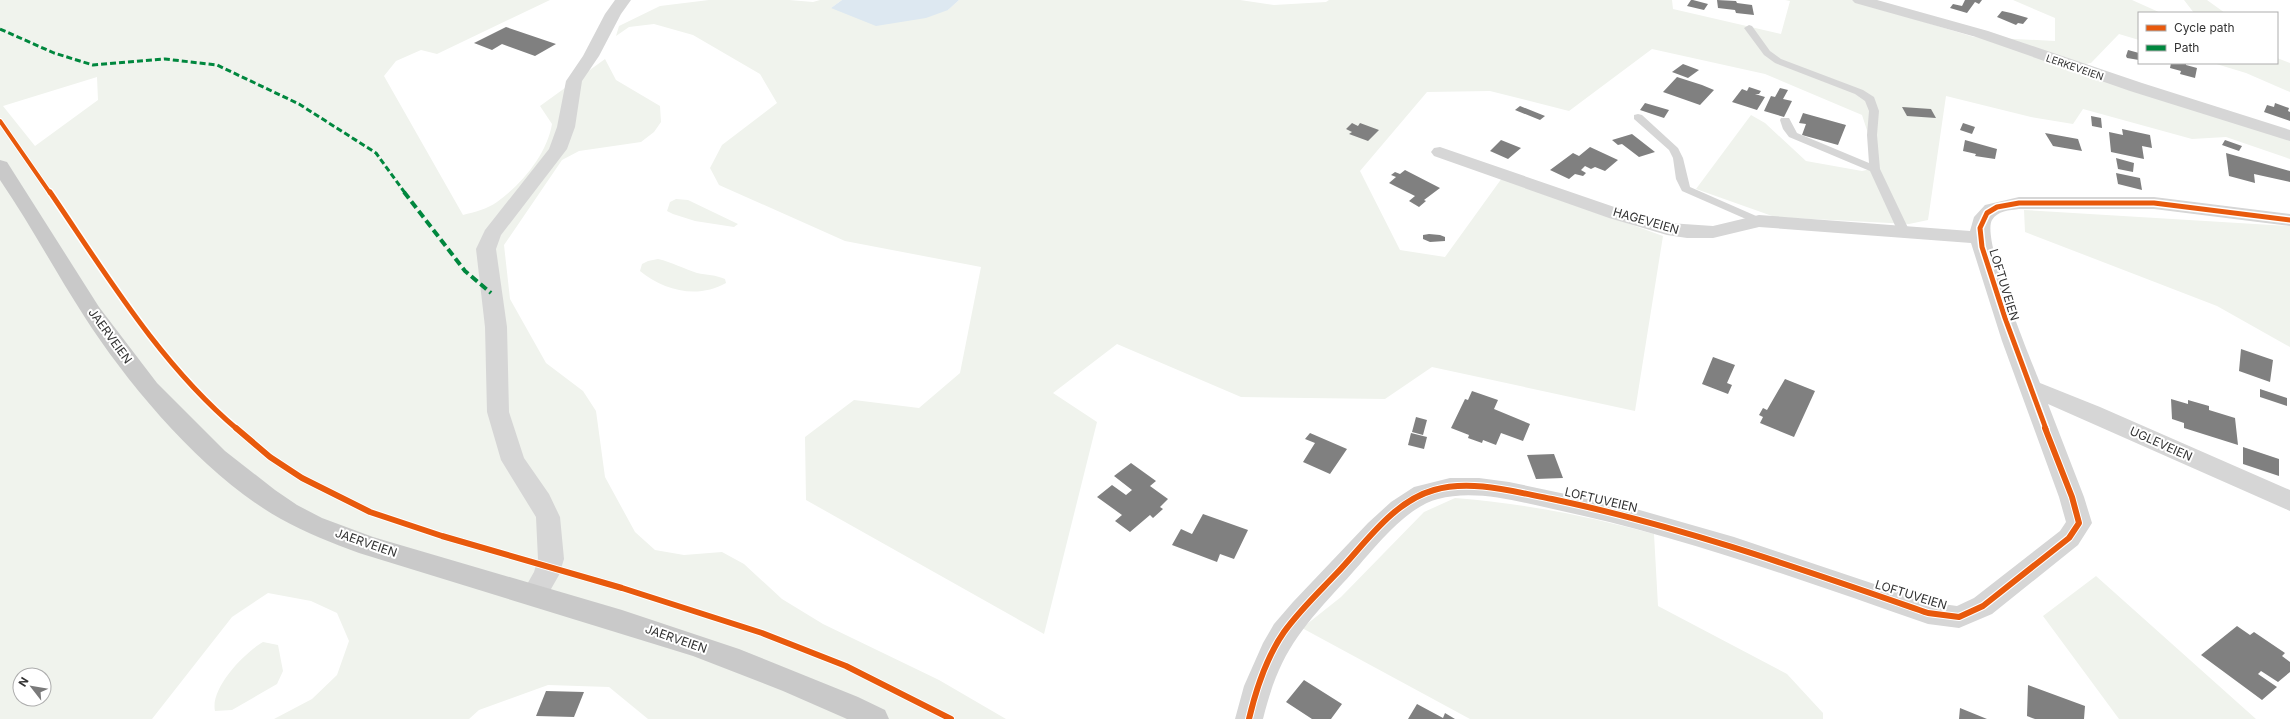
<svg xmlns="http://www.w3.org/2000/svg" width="2290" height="719" viewBox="0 0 2290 719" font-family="Inter,sans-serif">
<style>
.green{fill:#f0f3ed;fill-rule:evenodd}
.water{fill:#dde8f1}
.building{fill:#808080}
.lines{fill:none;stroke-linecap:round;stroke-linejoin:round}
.service{fill:#d6d6d6;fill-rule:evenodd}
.minor{fill:#d6d6d6;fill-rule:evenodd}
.primary{fill:#c9c9c9;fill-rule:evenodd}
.quiet-far1{stroke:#00873e;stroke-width:3;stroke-dasharray:6 3;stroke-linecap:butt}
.quiet{stroke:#00873e;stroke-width:4;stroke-dasharray:8 4;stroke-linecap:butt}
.cycleway-far2-casing{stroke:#fff;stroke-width:6}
.cycleway-far1-casing{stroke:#fff;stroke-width:8}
.cycleway-casing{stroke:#fff;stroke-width:8}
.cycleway-far2{stroke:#e8590c;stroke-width:4}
.cycleway-far1{stroke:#e8590c;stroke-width:5}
.cycleway{stroke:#e8590c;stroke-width:6}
.labels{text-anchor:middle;stroke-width:4;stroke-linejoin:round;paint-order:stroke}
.far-street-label{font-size:10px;fill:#323232;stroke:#fff}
.street-label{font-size:12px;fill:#323232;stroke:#fff}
</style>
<rect width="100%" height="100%" fill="#fff"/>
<path class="green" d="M 0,0 L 550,0 L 437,54 L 421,50 L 396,61 L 384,76 L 463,215 C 475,212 487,209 497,202 C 522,184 547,154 552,124 L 540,106 L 605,59 L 616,80 L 660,106 L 661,122 L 654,132 L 641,142 L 579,151 L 562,160 L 504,245 L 510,299 L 546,363 L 583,391 L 596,411 L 605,477 L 635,532 L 655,550 L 684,555 L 722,552 L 744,564 L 782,599 L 823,624 L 939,680 L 1006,719 L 648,719 L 609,687 L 548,685 L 479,710 L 469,719 L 274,719 L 312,699 L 337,675 L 349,641 L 337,613 L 311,601 L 268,593 L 232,617 L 152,719 L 0,719 ZM 97,77 L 98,100 L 35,146 L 3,106 ZM 20,675 L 44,675 L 44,699 L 20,699 Z
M 709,0 L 789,0 L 813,2 L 820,0 L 842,0 L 831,8 L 948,10 L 959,0 L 1240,0 L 1274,5 L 1326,2 L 1329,0 L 1672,0 L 1673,9 L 1781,34 L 1790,1 L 1785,0 L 1851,0 L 1974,37 L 2055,41 L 2055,18 L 2013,0 L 2132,0 L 2161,13 L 2139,13 L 2139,40 L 2119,34 L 2091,63 L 2074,66 L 2290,139 L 2290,159 L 2226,137 L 2192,139 L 2083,109 L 2073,124 L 2031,117 L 1946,96 L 1928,220 L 1909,224 L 1775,217 L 1696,189 L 1751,115 L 1765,123 L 1806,161 L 1862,171 L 1879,167 L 1862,115 L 1765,74 L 1652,49 L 1569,111 L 1490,91 L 1427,92 L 1360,171 L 1400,250 L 1445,257 L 1502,178 L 1663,236 L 1635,411 L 1432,367 L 1385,399 L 1241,397 L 1117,344 L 1053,393 L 1097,422 L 1044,634 L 806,500 L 805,437 L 854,400 L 919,408 L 960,373 L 981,267 L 845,241 L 719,185 L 710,168 L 722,145 L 777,103 L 760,74 L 693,35 L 654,24 L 629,27 L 616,36 L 619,26 L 660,6 Z
M 2184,0 L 2207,0 L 2225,13 L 2194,13 Z
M 2277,58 L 2290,63 L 2290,92 L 2246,73 L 2213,63 L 2277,63 Z
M 676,199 L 688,200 L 738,224 L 734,227 L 695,221 L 673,214 L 667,211 L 670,202 Z
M 2024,210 L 2290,226 L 2290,347 L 2217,306 L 2025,232 Z
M 658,259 C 672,262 684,269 697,273 C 707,275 716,275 725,279 L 726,283 C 698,299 664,291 640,271 L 642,264 L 648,261 Z
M 1455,498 C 1522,503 1588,516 1654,534 L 1658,606 L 1787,674 L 1823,713 L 1823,719 L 1470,719 L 1302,628 L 1341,597 L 1424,512 Z
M 2096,576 L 2256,719 L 2119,719 L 2043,616 Z
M 263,642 L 278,645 L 283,671 L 277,684 L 232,710 L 215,711 C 210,688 244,653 263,642 Z"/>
<path class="water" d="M 842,0 L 959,0 L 948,10 L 926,18 L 876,26 L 831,8 Z"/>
<path class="building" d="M 1691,0 L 1693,0 L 1708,4 L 1704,10 L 1687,6 Z
M 1717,0 L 1736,1 L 1737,3 L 1752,5 L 1754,15 L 1736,13 L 1735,10 L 1718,8 Z
M 1965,0 L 1982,0 L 1979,4 L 1975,2 L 1967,13 L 1950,8 L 1953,4 L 1962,6 Z
M 2002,11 L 2011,13 L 2028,18 L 2023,24 L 2018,23 L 2016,25 L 1997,17 Z
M 506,27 L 556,44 L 535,56 L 502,44 L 492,50 L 474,43 Z
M 2128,50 L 2139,53 L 2139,60 L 2127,58 L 2126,56 Z
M 2171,63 L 2186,63 L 2186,65 L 2197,68 L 2195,78 L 2180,74 L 2181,71 L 2170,68 Z
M 1683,64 L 1699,70 L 1688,78 L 1672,72 Z
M 1677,77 L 1702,85 L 1714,90 L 1700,105 L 1663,92 Z
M 1749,87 L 1761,91 L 1759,94 L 1755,94 L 1765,97 L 1757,110 L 1732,102 L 1742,89 L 1747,91 Z
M 1780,88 L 1788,90 L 1783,99 L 1792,101 L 1784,117 L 1764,111 L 1771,96 L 1775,97 Z
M 1645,103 L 1669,110 L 1664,118 L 1640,110 Z
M 2275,103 L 2289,108 L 2288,111 L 2290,112 L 2290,121 L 2264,112 L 2267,105 L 2274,107 Z
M 1520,106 L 1545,116 L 1540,120 L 1515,110 Z
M 1902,107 L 1931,109 L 1936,118 L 1907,116 Z
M 1803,113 L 1846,125 L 1838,145 L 1802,135 L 1806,124 L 1799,123 Z
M 2091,116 L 2101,118 L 2102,128 L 2092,126 Z
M 1352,123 L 1358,126 L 1360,123 L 1379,130 L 1368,141 L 1349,134 L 1352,132 L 1346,129 Z
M 1963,123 L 1975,127 L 1972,134 L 1960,130 Z
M 2122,129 L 2150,135 L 2152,148 L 2142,146 L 2144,159 L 2111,152 L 2109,132 L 2123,135 Z
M 2045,133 L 2078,139 L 2082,151 L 2053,146 Z
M 1632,134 L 1655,152 L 1639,157 L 1622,144 L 1618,145 L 1612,140 Z
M 1501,140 L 1521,148 L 1508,159 L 1490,151 Z
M 1965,140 L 1997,149 L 1995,159 L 1975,156 L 1976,154 L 1963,151 Z
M 2225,140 L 2242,146 L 2239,151 L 2222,145 Z
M 1590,147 L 1618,160 L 1605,171 L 1595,167 L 1591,169 L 1585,166 L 1581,170 L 1586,173 L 1583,176 L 1575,174 L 1569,179 L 1550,170 L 1573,153 L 1579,156 Z
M 2226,153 L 2290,171 L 2290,182 L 2254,174 L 2255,183 L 2229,176 Z
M 2116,158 L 2134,163 L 2133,172 L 2118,169 Z
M 1405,170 L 1440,188 L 1424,200 L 1426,201 L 1419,207 L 1409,201 L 1415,196 L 1389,183 L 1396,177 L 1391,175 L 1395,172 L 1400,174 Z
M 2116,173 L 2140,178 L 2142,190 L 2118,184 Z
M 1429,234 L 1440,235 L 1445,237 L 1445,241 L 1430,242 L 1423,239 L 1423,235 Z
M 2241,349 L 2273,360 L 2270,382 L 2239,371 Z
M 1713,357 L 1735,365 L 1727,383 L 1732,385 L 1728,394 L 1702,384 Z
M 1785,379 L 1815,391 L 1794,437 L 1760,423 L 1763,417 L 1759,415 L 1763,408 L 1767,410 Z
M 2260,389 L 2287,398 L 2287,406 L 2260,397 Z
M 1472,391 L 1498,400 L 1494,409 L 1530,424 L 1523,441 L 1501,433 L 1496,445 L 1483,440 L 1482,443 L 1468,438 L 1469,435 L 1451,428 L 1465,399 L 1468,400 Z
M 2171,399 L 2188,404 L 2188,400 L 2209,406 L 2209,410 L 2235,418 L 2238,445 L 2184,428 L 2184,423 L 2172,419 Z
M 1416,417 L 1427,420 L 1423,435 L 1412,432 Z
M 1310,433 L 1347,449 L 1330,474 L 1303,462 L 1315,443 L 1305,439 Z
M 1411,433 L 1427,437 L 1424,449 L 1408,445 Z
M 2243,447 L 2279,459 L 2279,476 L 2243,464 Z
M 1554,454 L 1563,478 L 1536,479 L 1527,455 Z
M 1131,463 L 1156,481 L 1150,486 L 1168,499 L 1160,507 L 1163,509 L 1153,518 L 1150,515 L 1130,532 L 1115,521 L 1122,515 L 1097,497 L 1112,485 L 1126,495 L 1132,490 L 1114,476 Z
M 1203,514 L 1248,530 L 1234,559 L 1220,554 L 1217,562 L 1172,545 L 1181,529 L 1192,534 Z
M 2237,626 L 2250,635 L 2254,632 L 2285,653 L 2282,656 L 2290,662 L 2290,672 L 2278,682 L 2261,671 L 2258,674 L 2277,687 L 2262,700 L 2201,655 Z
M 1304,680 L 1342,704 L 1331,719 L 1312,719 L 1286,702 Z
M 2028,685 L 2085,706 L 2084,719 L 2035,719 L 2027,716 Z
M 546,691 L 584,692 L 574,717 L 536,716 Z
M 1417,704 L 1443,718 L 1445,713 L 1455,719 L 1408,719 Z
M 1960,708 L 1987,719 L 1959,719 Z"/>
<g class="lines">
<path class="service" d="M 1749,25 L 1752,26 L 1770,51 L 1781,59 L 1863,90 L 1874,97 L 1879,111 L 1877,135 L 1880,169 L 1910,232 L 1908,235 L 1904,236 L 1898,232 L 1870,171 L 1789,137 L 1783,129 L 1780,120 L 1781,118 L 1789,118 L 1797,133 L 1869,163 L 1867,135 L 1869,111 L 1865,101 L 1855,94 L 1775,63 L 1764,55 L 1744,28 Z
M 1638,114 L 1642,115 L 1678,148 L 1683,158 L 1690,187 L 1763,219 L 1765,221 L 1763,223 L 1755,223 L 1682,191 L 1676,179 L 1673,158 L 1669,150 L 1634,119 L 1634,115 Z"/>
<path class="minor" d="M 615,0 L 631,0 L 621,14 L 599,56 L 582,81 L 575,127 L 567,149 L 501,235 L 496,249 L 507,327 L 509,412 L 524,458 L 549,494 L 560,517 L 564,559 L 559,575 L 543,603 L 534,606 L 525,603 L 521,595 L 534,572 L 538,559 L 536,517 L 501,460 L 487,412 L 485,327 L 476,249 L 485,230 L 549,149 L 557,127 L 566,81 L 583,56 L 605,14 Z
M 1852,0 L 1877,0 L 1988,31 L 2142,83 L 2290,130 L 2290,141 L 2130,91 L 1976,37 L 1855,3 Z
M 1440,147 L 1623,210 L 1669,223 L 1713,226 L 1759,215 L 1970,231 L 1974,217 L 1985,205 L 2019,197 L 2154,197 L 2290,214 L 2290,226 L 2154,209 L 2019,209 C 2010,210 1997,211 1992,220 C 1981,239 2030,358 2040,383 L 2100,407 L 2290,490 L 2290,511 L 2048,404 L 2084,497 L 2092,523 L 2078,545 L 1992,614 L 1959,628 L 1928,624 C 1804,581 1681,536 1553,509 C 1517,501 1474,489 1438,499 C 1402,508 1368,557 1343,583 C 1299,631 1279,654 1263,719 L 1235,719 L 1244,686 L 1263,643 L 1274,624 L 1293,602 L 1368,523 L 1391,502 L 1414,487 L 1450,478 L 1479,478 L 1509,482 L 1636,509 L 1734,537 L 1928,602 L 1957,606 L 1974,598 L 2060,531 L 2066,522 L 2059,497 L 2002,341 L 1971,243 L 1759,227 L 1713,238 L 1687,238 L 1667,235 L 1609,218 L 1434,156 L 1431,152 L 1434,148 Z"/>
<path class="primary" d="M 0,160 L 7,162 L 99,307 L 157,383 L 225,451 L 275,490 L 297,505 L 322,518 L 373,537 L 622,610 L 739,649 L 858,697 L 885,710 L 889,719 L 847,719 L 783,691 L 693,656 L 359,553 C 332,543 306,533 281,519 C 207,478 130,388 84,316 C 55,271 30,224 0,180 Z"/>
<path class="quiet-far1" d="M 0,29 L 54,53 L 93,65 L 165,59 L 217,65 L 299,104 L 376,153 L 405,193"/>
<path class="quiet" d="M 404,192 L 465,271 L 491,293"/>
<defs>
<path id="cycleway-far2" d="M 0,121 L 50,193"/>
<path id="cycleway-far1" d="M 50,192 C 106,274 160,364 237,429
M 2046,429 L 2005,318 L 1982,247 L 1980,228 L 1987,213 L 1997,207 L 2019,203 L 2154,203 L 2290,220"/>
<path id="cycleway" d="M 236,428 L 270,457 L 302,478 L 370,512 L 442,536 L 622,588 L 762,633 L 846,666 L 951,719
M 1249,719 C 1256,689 1266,658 1284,632 C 1299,611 1318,593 1336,574 C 1365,544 1392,502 1434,490 C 1471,479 1515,492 1552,499 C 1680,526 1804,570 1928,613 L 1959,617 L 1983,606 L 2069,538 L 2079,523 L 2072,497 L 2045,428"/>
</defs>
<use href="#cycleway-far2" class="cycleway-far2-casing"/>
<use href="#cycleway-far1" class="cycleway-far1-casing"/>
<use href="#cycleway" class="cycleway-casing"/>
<use href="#cycleway-far2" class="cycleway-far2"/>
<use href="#cycleway-far1" class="cycleway-far1"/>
<use href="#cycleway" class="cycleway"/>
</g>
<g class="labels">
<g class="far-street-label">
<text transform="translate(2075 67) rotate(19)" y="4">LERKEVEIEN</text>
</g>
<g class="street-label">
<text transform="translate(1646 221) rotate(16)" y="4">HAGEVEIEN</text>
<text transform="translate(2004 285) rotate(73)" y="4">LOFTUVEIEN</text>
<text transform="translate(110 336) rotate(54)" y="4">JAERVEIEN</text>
<text transform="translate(2161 444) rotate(24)" y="4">UGLEVEIEN</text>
<text transform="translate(1601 500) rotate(13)" y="4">LOFTUVEIEN</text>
<text transform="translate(366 543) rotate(19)" y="4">JAERVEIEN</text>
<text transform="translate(1911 595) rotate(17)" y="4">LOFTUVEIEN</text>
<text transform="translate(676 639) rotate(19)" y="4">JAERVEIEN</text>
</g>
</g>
<rect x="2138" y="12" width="140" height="52" fill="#ffffff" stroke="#adadad"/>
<rect x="2146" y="25" width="20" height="6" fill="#e8590c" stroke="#adadad"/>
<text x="2174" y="32" font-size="12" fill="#323232">Cycle path</text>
<rect x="2146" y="45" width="20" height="6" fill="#00873e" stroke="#adadad"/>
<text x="2174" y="52" font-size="12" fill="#323232">Path</text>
<g transform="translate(32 687) rotate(301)"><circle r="19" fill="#ffffff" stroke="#adadad"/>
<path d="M0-3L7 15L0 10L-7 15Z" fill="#7a7a7a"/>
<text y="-6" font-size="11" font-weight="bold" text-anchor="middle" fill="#323232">N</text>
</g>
</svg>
